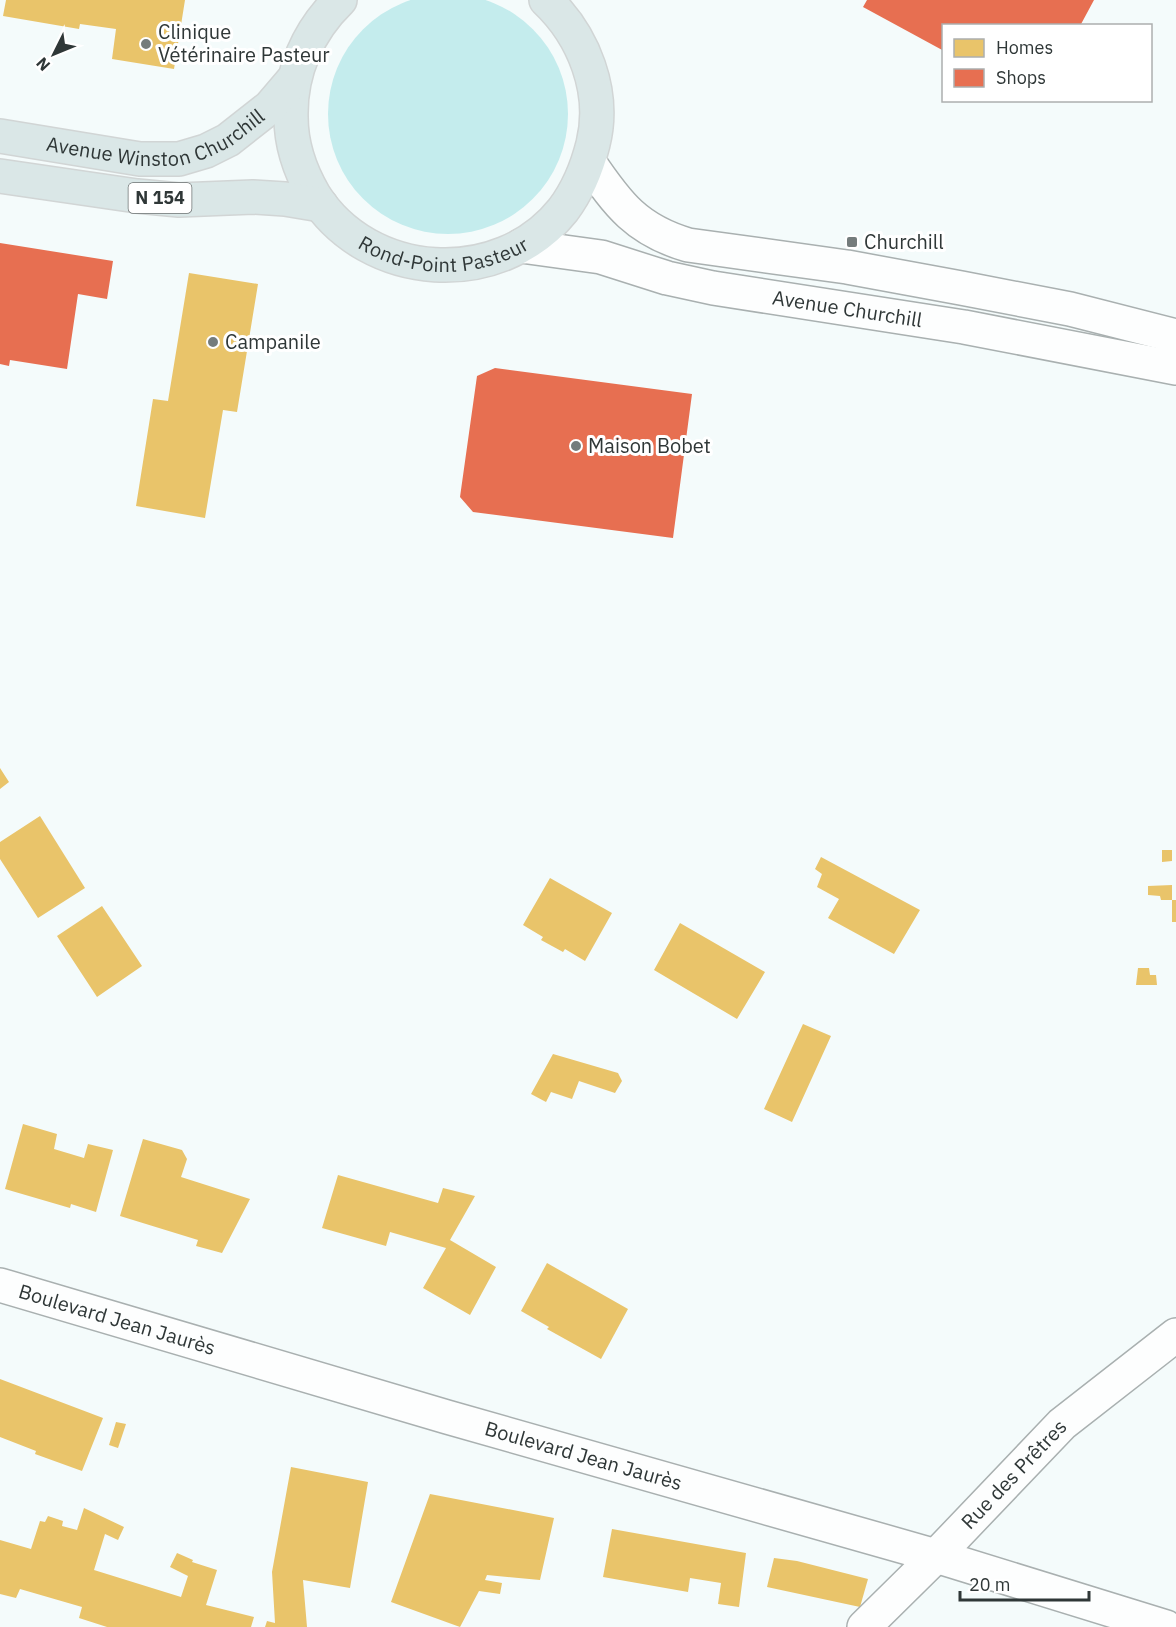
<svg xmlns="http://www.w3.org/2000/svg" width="1176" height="1627" viewBox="0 0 1176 1627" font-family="'IBM Plex Sans',sans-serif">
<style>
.green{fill:#c4eced}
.homes{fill:#e9c46a}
.shops{fill:#e76f51}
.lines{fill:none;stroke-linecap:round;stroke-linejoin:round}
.tertiary-casing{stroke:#a9b0b0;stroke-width:36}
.secondary-casing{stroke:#a9b0b0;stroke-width:36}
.primary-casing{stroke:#d1d5d5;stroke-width:36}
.tertiary{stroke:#fdfefe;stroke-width:33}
.secondary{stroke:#fdfefe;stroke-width:33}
.primary{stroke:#dae7e7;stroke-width:33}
.poi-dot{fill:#747c7c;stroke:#fff;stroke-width:2}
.labels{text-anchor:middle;stroke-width:6;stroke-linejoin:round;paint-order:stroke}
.shield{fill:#fff;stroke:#6d7373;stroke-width:1.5}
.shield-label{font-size:18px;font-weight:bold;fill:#2f3737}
.poi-label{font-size:20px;fill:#2f3737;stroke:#fff;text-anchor:start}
.street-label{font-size:20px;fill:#2f3737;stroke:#fff}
</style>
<rect width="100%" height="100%" fill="#f4fbfb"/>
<path class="green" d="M328 114a120 120 0 1 1 240 0a120 120 0 1 1-240 0Z"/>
<path class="homes" d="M 6,0 L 185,0 L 174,69 L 112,59 L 116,29 L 80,24 L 79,29 L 3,16 Z
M 189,273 L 258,284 L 237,412 L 223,410 L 205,518 L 136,506 L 153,399 L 168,401 Z
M 0,768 L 9,782 L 0,789 Z
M 40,816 L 85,888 L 38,918 L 0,859 L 0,842 Z
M 1162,850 L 1172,850 L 1172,861 L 1162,862 Z
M 821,857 L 920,910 L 894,954 L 828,918 L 839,899 L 817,887 L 822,874 L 815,869 Z
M 550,878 L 612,913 L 585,961 L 565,949 L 563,952 L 541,940 L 543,937 L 523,925 Z
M 1172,885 L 1172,900 L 1161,900 L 1160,896 L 1148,895 L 1148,886 Z
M 1172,900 L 1176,900 L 1176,922 L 1172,922 Z
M 102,906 L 142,966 L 97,997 L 57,936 Z
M 680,923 L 765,972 L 737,1019 L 654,970 Z
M 1138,968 L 1149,968 L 1150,975 L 1156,975 L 1157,985 L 1136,985 Z
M 803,1024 L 831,1036 L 792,1122 L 764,1109 Z
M 553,1054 L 618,1073 L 622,1081 L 615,1093 L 579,1081 L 572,1099 L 551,1092 L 546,1102 L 531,1094 Z
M 23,1124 L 57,1134 L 54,1149 L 84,1158 L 88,1144 L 113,1150 L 96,1212 L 71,1204 L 70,1208 L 5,1189 Z
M 143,1139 L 182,1150 L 187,1159 L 181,1177 L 250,1199 L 222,1253 L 196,1246 L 198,1240 L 120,1216 Z
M 338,1175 L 438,1203 L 443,1188 L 475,1196 L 450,1240 L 496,1267 L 470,1315 L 423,1288 L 446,1248 L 390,1232 L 386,1246 L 322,1228 Z
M 547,1263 L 628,1309 L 601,1359 L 547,1329 L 549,1327 L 521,1311 Z
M 0,1379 L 103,1418 L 82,1471 L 35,1454 L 36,1451 L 0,1437 Z
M 116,1422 L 126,1424 L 118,1448 L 109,1445 Z
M 291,1467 L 368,1482 L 350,1588 L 303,1580 L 307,1627 L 265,1627 L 267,1621 L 275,1623 L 272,1572 Z
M 430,1494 L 554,1518 L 540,1580 L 487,1575 L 485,1580 L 502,1583 L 500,1594 L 479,1591 L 460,1627 L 391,1602 Z
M 84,1508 L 124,1527 L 118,1540 L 105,1534 L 94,1570 L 181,1597 L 188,1576 L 170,1567 L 177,1553 L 193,1560 L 192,1562 L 217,1570 L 206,1605 L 254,1617 L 251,1627 L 107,1627 L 79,1618 L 82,1607 L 20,1589 L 16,1598 L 0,1594 L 0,1540 L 31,1549 L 40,1521 L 45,1522 L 48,1516 L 63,1521 L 62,1526 L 77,1530 Z
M 612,1529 L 746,1553 L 739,1607 L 718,1604 L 721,1583 L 690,1578 L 688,1592 L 603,1577 Z
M 774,1558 L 797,1561 L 868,1579 L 860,1607 L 767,1587 Z"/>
<path class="shops" d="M 867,0 L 1094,0 L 1080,26 L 944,26 L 944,51 L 863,7 Z
M 0,243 L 113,261 L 107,299 L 78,294 L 67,369 L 10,360 L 9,366 L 0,364 Z
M 495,368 L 692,394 L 673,538 L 473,512 L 460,497 L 477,376 Z"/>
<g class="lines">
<defs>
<g id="tertiary">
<path id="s1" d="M 0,1285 L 447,1417 L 936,1556 L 1166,1627"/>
<path id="s2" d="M 864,1627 L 936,1556 L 1062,1424 L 1176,1335"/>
</g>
<g id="secondary">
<path d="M 589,162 C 618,205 637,230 688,245 L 847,267 L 961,288 L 1070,309 L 1176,336"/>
<path id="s3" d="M 521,246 L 601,257 L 667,278 L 713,288 L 964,327 L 1176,368"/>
</g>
<g id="primary">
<path id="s4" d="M 340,0 C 308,31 290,72 291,117 C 291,145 300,171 314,195 C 368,281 499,290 563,210 C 578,190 587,168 593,144 C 606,92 584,36 546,0"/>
<path id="s5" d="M 0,136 L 140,159 L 179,159 L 206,151 L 228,140 L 270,107 L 293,80"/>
<path d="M 0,176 L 137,196 L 179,200 L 253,197 L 285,199 L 321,205"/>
</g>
</defs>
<use href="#tertiary" class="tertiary-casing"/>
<use href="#secondary" class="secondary-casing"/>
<use href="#primary" class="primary-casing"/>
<use href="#tertiary" class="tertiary"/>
<use href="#secondary" class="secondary"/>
<use href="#primary" class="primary"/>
</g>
<g class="poi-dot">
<circle cx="146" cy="44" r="6"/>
<rect x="846" y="236" width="12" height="12" rx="3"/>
<circle cx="213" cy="342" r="6"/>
<circle cx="576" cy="446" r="6"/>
</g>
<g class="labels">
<rect class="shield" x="128.5" y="183" width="63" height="30" rx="4.5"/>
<g class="shield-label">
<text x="160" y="204">N 154</text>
</g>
<g class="poi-label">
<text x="158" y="39">Clinique<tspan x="158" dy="23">Vétérinaire Pasteur</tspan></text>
<text x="864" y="249">Churchill</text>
<text x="225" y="349">Campanile</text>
<text x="588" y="453">Maison Bobet</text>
</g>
<g class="street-label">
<text dy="7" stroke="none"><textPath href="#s5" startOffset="162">Avenue Winston Churchill</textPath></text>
<text dy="7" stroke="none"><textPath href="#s4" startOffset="366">Rond-Point Pasteur</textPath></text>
<text dy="7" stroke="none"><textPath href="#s3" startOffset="333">Avenue Churchill</textPath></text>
<text dy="7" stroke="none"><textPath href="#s1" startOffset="122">Boulevard Jean Jaurès</textPath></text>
<text dy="7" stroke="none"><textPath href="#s1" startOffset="608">Boulevard Jean Jaurès</textPath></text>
<text dy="7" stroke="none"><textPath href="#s2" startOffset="214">Rue des Prêtres</textPath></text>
</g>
</g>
<rect x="942" y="24" width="210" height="78" fill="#ffffff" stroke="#acafaf" stroke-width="1.5"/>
<rect x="954" y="39" width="30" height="18" fill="#e9c46a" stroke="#acafaf" stroke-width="1.5"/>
<text x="996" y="54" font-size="18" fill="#2f3737">Homes</text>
<rect x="954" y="69" width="30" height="18" fill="#e76f51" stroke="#acafaf" stroke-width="1.5"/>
<text x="996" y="84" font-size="18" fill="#2f3737">Shops</text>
<g transform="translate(54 54) rotate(227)" stroke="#ffffff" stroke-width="4.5" paint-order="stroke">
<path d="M0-4.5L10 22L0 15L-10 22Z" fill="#2f3737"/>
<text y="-9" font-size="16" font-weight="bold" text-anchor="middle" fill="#2f3737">N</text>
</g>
<path d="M960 1591v9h129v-9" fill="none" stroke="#2f3737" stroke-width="3"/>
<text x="969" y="1591" font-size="18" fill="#2f3737" stroke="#ffffff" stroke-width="4.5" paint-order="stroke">20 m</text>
</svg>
